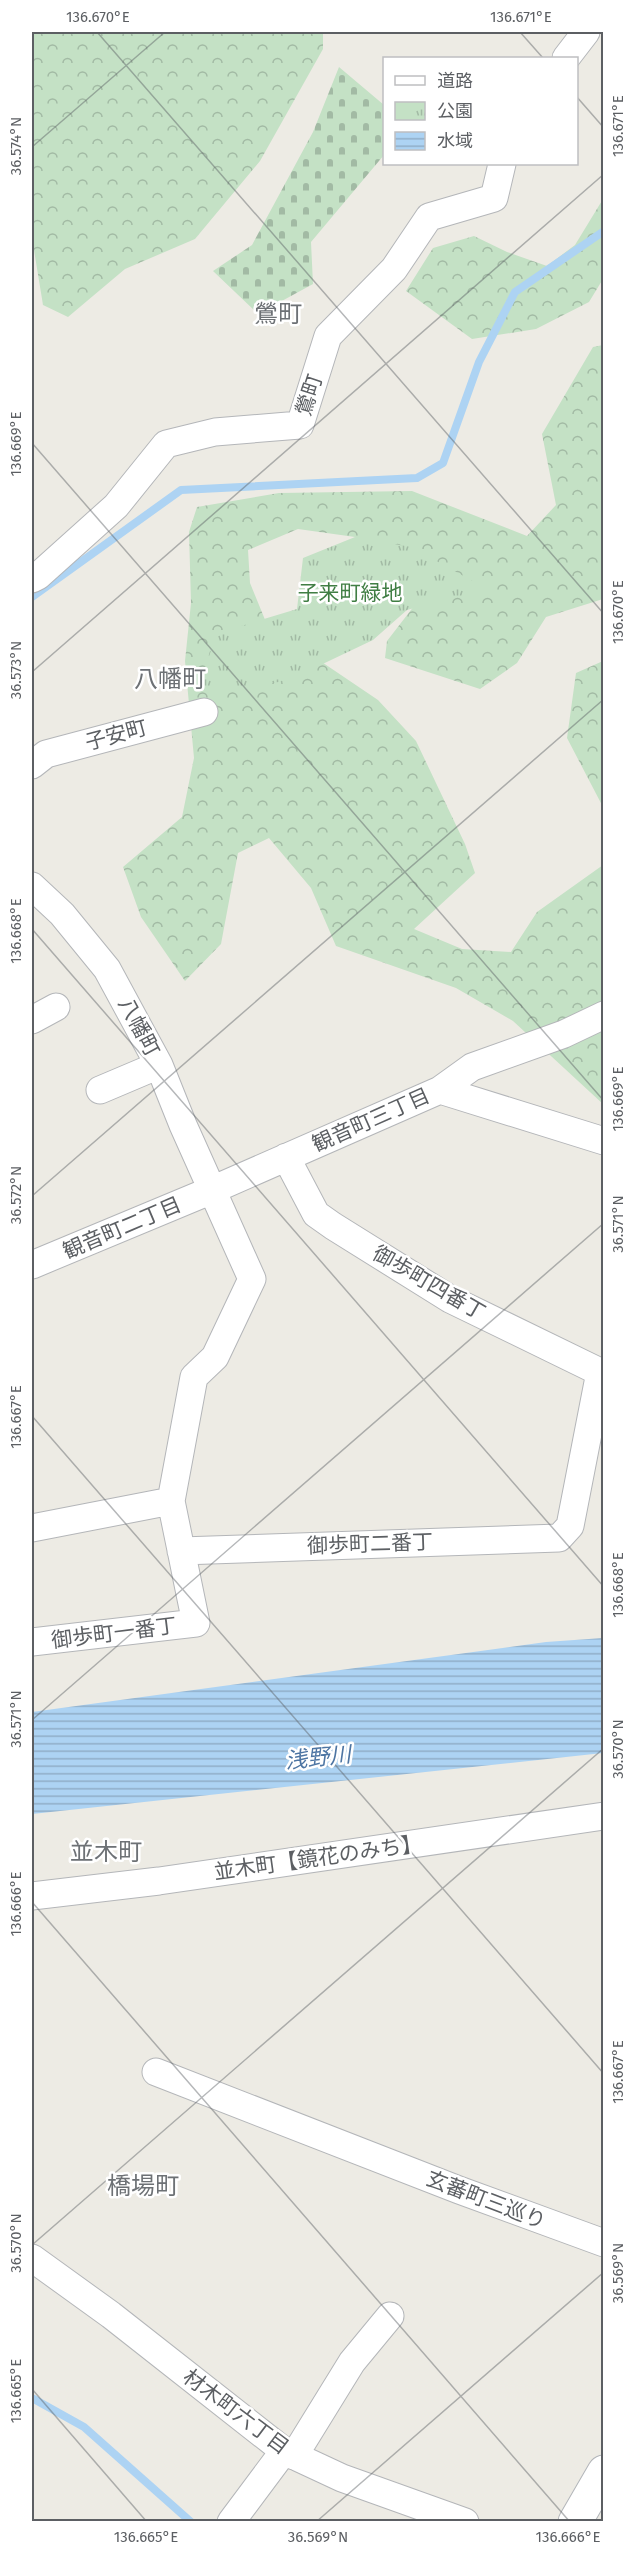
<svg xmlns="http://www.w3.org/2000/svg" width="635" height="2553" viewBox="0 0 635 2553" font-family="'Fira Sans','Noto Sans JP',sans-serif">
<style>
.forest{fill:url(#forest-crowns)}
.cemetery{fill:url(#cemetery-stones)}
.park{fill:url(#park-tufts)}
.water{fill:url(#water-rules)}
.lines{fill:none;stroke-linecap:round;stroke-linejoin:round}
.stream{stroke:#add3f3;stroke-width:8}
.street-casing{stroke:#b4b6b9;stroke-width:29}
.secondary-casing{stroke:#b3b6ba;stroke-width:35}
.street{stroke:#fff;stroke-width:27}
.secondary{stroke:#fff;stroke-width:33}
.ticks{fill:none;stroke:#5c5f63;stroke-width:1.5;stroke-opacity:0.45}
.labels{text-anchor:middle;stroke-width:5;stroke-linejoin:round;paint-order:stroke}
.street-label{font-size:21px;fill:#5c5f63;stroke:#fff}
.park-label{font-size:21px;fill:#407e44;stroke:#fff}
.water-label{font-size:22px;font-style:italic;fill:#4d75a3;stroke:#fff}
.quarter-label{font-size:24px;fill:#6d7175;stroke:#fff}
.neatline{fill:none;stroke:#5c5f63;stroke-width:2}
.ticks-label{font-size:15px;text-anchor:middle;fill:#5c5f63}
</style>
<defs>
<pattern id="forest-crowns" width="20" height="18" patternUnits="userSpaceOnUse" patternTransform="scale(1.5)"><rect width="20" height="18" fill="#c4e1c5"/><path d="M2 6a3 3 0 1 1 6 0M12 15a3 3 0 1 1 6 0" fill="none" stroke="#a2baa4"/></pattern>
<pattern id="cemetery-stones" width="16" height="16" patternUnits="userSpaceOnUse" patternTransform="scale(1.5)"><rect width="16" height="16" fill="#c4e1c5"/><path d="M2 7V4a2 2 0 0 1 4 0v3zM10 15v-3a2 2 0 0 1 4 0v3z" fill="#a2baa4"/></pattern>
<pattern id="park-tufts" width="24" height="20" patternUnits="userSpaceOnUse" patternTransform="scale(1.5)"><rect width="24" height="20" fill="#c4e1c5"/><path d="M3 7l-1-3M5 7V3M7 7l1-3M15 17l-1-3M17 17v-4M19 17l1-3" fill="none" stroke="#a2baa4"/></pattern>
<pattern id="water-rules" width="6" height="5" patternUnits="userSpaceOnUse" patternTransform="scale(1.5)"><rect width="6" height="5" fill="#add3f3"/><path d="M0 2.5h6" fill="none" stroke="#90aec8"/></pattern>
</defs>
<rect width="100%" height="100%" fill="#edebe4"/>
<path class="forest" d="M 32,32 L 323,32 L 323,49 L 260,161 L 195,239 L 125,269 L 68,317 L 43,305 L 32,238 Z
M 603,199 L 603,279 L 589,302 L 536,329 L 472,339 L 406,291 L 433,248 L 474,236 L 507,252 L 547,266 L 575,245 Z
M 603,345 L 603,599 L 546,617 L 517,663 L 480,689 L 385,658 L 387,641 L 421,597 L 355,537 L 298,529 L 248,550 L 250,583 L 270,632 L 304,650 L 378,700 L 416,741 L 465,844 L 475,873 L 414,929 L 462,949 L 511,952 L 537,912 L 603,865 L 603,1104 L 513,1021 L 456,988 L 336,946 L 311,888 L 269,838 L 238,853 L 221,944 L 185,981 L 141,917 L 123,867 L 182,817 L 194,758 L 185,661 L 191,603 L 189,532 L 197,507 L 279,493 L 412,491 L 527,536 L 556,505 L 542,434 L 593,347 Z
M 603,661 L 603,807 L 567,738 L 576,673 Z"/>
<path class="cemetery" d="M 339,67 L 384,105 L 384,155 L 311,242 L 313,284 L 258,314 L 213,271 L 252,245 L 313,132 Z"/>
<path class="park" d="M 355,537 L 411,547 L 487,589 L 407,610 L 373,640 L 287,681 L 198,692 L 215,634 L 297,609 L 303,558 Z"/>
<path class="water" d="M 603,1638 L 603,1753 L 32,1814 L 32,1712 L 546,1642 Z"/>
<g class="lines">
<path class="stream" d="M 32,597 L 181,490 L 417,478 L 443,463 L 479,362 L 515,292 L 604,231
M 32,2398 L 84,2427 L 191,2522"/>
<defs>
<path id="street" d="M 566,58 L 586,32
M 32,579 L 38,576 L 116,506 L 166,444 L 215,432 L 300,425 L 328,336 L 394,269 L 429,217 L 494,198 L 502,164
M 32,765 L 46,754 L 204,712
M 32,886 L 62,914 L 107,969 L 159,1065 L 183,1125 L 252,1279 L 215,1357 L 194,1377 L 171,1501 L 196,1623 L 32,1642
M 32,1020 L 56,1007
M 100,1090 L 159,1065
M 440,1090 L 604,1141
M 286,1157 L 316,1214 L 333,1226 L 450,1299 L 604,1374
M 32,1265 L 212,1190 L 440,1090 L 472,1067 L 564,1034 L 604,1015
M 32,1528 L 171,1501
M 181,1551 L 559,1538 L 570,1526 L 600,1372
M 32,1896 L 159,1881 L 604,1816
M 156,2072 L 459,2190 L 604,2243
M 32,2258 L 111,2315 L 284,2451 L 342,2478 L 465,2522
M 294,2456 L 352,2362 L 390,2316
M 231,2522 L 284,2451"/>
<path id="secondary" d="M 575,2522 L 604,2472"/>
</defs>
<use href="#street" class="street-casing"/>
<use href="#secondary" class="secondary-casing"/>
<use href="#street" class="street"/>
<use href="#secondary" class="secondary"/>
</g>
<path class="ticks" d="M 97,32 L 604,614M 520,32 L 543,58M 576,96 L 604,128M 32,147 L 165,32M 32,443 L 604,1101M 32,672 L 604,174M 32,929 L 604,1587M 32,1196 L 604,699M 32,1416 L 604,2074M 32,1720 L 604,1223M 32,1902 L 570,2522M 32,2245 L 604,1748M 32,2389 L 147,2522M 316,2522 L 604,2272"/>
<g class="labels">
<g class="street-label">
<text transform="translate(309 395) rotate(-72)" y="7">鶯町</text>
<text transform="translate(116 735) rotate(-15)" y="7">子安町</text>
<text transform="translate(139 1027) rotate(62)" y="7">八幡町</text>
<text transform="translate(371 1120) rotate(-24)" y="7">観音町三丁目</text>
<text transform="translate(122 1228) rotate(-23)" y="7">観音町二丁目</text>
<text transform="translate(429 1283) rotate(30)" y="7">御歩町四番丁</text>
<text transform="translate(370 1544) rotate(-2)" y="7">御歩町二番丁</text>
<text transform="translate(114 1633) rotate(-7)" y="7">御歩町一番丁</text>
<text transform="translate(318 1858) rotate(-8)" y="7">並木町【鏡花のみち】</text>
<text transform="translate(486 2200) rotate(21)" y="7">玄蕃町三巡り</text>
<text transform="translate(236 2412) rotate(37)" y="7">材木町六丁目</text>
</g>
<g class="park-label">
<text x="350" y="600">子来町緑地</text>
</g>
<g class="water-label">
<text transform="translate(318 1757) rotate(-6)" y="8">浅野川</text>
</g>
<g class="quarter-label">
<text x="278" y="322">鶯町</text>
<text x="170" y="687">八幡町</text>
<text x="106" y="1860">並木町</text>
<text x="143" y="2194">橋場町</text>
</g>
</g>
<rect width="635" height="2553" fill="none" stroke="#ffffff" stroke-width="66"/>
<rect x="383" y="57" width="195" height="108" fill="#ffffff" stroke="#bebfc1" stroke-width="1.5"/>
<rect x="395" y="76" width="30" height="9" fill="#ffffff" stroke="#bebfc1" stroke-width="1.5"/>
<text x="437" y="87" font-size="18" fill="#5c5f63">道路</text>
<rect x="395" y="102" width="30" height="18" fill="url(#park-tufts)" stroke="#bebfc1" stroke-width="1.5"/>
<text x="437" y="117" font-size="18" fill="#5c5f63">公園</text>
<rect x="395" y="132" width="30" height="18" fill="url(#water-rules)" stroke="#bebfc1" stroke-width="1.5"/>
<text x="437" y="147" font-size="18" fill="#5c5f63">水域</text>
<rect x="33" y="33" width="569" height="2487" class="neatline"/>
<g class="ticks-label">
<text x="98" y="22">136.670°E</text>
<text x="521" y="22">136.671°E</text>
<text transform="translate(618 126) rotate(-90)" y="5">136.671°E</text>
<text transform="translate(16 146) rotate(-90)" y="5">36.574°N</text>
<text transform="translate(16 444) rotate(-90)" y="5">136.669°E</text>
<text transform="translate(618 612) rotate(-90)" y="5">136.670°E</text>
<text transform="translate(16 670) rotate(-90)" y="5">36.573°N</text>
<text transform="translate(16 931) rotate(-90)" y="5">136.668°E</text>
<text transform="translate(618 1099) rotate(-90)" y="5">136.669°E</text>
<text transform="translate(16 1195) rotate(-90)" y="5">36.572°N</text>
<text transform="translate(618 1224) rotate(-90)" y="5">36.571°N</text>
<text transform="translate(16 1417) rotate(-90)" y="5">136.667°E</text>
<text transform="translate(618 1585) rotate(-90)" y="5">136.668°E</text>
<text transform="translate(16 1719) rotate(-90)" y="5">36.571°N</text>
<text transform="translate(618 1749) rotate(-90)" y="5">36.570°N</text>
<text transform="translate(16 1904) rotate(-90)" y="5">136.666°E</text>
<text transform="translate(618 2072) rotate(-90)" y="5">136.667°E</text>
<text transform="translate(16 2243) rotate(-90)" y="5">36.570°N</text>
<text transform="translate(618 2273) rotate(-90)" y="5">36.569°N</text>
<text transform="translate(16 2391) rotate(-90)" y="5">136.665°E</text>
<text x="146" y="2542">136.665°E</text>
<text x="318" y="2542">36.569°N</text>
<text x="568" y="2542">136.666°E</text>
</g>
</svg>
